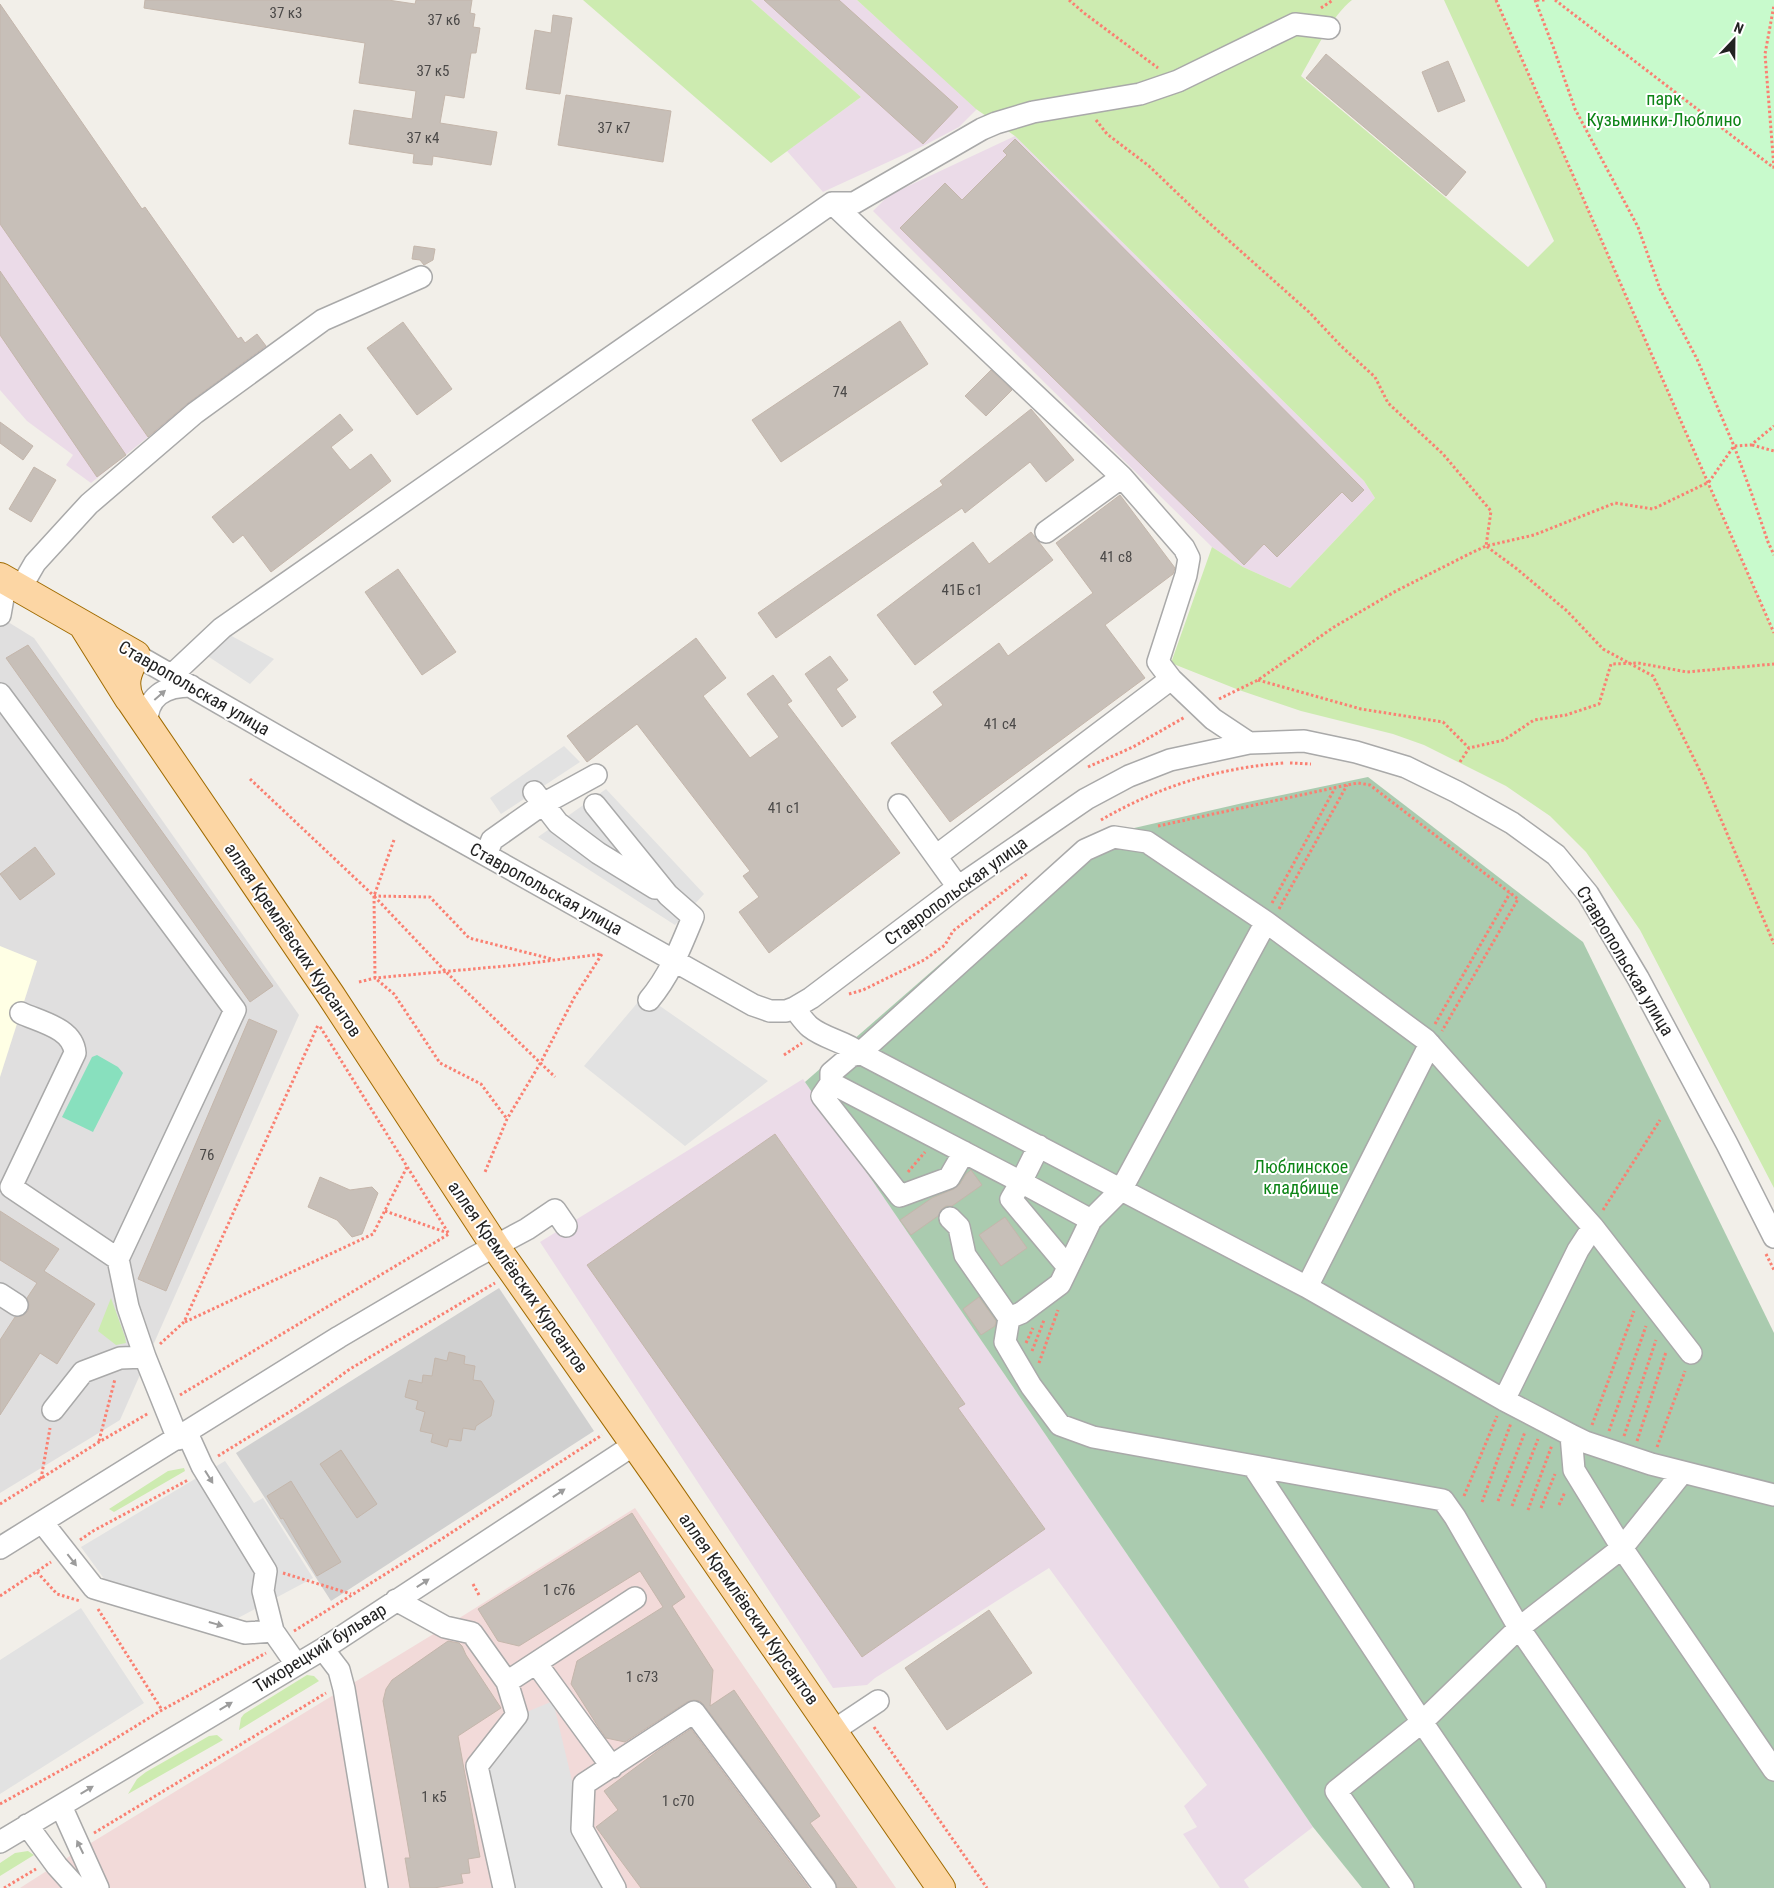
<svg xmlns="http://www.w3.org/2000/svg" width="1774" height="1888" viewBox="0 0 1774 1888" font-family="'Roboto Condensed',sans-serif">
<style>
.residential{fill:#e0dfdf}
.commercial{fill:#f2dad9}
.industrial{fill:#ebdbe8}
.education{fill:#ffffe5}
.religious{fill:#d0d0d0}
.grass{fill:#cdebb0}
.cemetery{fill:#aacbaf}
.park{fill:#c8facc}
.pitch{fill:#88e0be}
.parking{fill:#e2e2e2}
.building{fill:#c7bfb8;stroke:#c4b6ab}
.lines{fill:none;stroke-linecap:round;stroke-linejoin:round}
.minor-casing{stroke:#a9a9a9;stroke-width:24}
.major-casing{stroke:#a06b00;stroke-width:30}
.path{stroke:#fa8072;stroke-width:3;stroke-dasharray:2.5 2.5;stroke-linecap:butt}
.minor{stroke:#fff;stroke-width:21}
.major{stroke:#fcd6a4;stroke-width:28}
.oneway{fill:#9c9c9c}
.labels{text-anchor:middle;stroke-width:4;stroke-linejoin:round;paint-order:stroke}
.number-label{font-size:15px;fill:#4b4948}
.park-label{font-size:18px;fill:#0c8416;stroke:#fff}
.street-label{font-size:18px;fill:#222;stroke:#fff}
</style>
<rect width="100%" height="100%" fill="#f2efe9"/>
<path class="residential" d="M 0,617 L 34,638 L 299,1015 L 120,1420 L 0,1493 Z"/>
<path class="commercial" d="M 635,1508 L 896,1888 L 20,1888 L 81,1849 L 445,1627 Z"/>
<path class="industrial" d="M 751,0 L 857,0 L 977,109 L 959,127 L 925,145 L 823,192 L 787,151 L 861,97 Z
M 0,4 L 142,209 L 145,207 L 238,338 L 241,337 L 246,343 L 257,334 L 267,347 L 176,417 L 148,437 L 91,483 L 66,465 L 73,455 L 27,421 L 0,390 Z
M 1015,136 L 1364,481 L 1375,498 L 1290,588 L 1243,567 L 1212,547 L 1046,384 L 873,211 L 889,195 Z
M 803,1079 L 1313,1827 L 1244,1880 L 1249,1888 L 1220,1888 L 1183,1834 L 1197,1827 L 1184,1806 L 1207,1785 L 1049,1568 L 875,1678 L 867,1685 L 833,1688 L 540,1242 Z"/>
<path class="education" d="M 0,946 L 37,961 L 0,1077 Z"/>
<path class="religious" d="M 499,1288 L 594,1431 L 331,1601 L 236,1453 Z"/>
<path class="grass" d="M 583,0 L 751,0 L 861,97 L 771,163 Z
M 857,0 L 1352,0 C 1333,14 1313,55 1301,76 L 1528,267 L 1554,241 L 1444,0 L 1496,0 L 1774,633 L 1774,1188 L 1640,930 L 1586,852 L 1550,816 L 1506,786 L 1424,745 L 1393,734 L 1301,711 L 1239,690 L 1171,663 L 1212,547 L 1243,567 L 1290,588 L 1375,498 L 1364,481 L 1015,136 L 976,109 Z
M 111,1298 L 125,1337 L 126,1343 L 116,1345 L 98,1331 Z
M 184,1468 L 185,1471 L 114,1512 L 109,1509 L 168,1471 Z
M 307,1675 L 314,1676 L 319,1681 L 239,1730 L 241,1718 L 244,1714 Z
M 217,1735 L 223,1740 L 128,1794 L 137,1779 L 146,1772 L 209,1736 Z
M 28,1851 L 34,1855 L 0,1876 L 0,1863 L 15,1853 Z"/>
<path class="cemetery" d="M 1368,777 L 1583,942 L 1774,1333 L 1774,1888 L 1362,1888 L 1313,1827 L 805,1082 L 1082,840 L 1243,803 Z"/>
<path class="park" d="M 1496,0 L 1774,0 L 1774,633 Z"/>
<path class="pitch" d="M 97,1055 L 118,1067 L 123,1073 L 93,1132 L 62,1117 L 92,1057 Z"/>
<path class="parking" d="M 228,634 L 274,659 L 250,684 L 206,655 Z
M 564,746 L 580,762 L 501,814 L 490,798 Z
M 606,789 L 704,894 L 675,925 L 538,837 Z
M 644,995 L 768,1081 L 685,1146 L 584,1066 Z
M 225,1461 L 254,1503 L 263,1498 L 313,1578 L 238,1618 L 108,1584 L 81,1547 Z
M 81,1608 L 144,1703 L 0,1794 L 0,1660 Z
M 553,1701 L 574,1789 L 608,1888 L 509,1888 L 483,1767 L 522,1714 Z"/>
<path class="building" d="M 145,0 L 388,0 L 415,4 L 416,0 L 472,0 L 470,13 L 475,14 L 473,27 L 480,28 L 476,53 L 471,53 L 464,98 L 445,95 L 440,123 L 497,132 L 491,165 L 433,156 L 432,165 L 413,163 L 414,154 L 349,144 L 354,110 L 412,119 L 416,91 L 359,83 L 365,43 L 144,8 Z
M 764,0 L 839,0 L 958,107 L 923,144 Z
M 0,4 L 142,209 L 145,207 L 238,339 L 241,337 L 245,343 L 257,334 L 266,346 L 188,403 L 148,437 L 0,224 Z
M 553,15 L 572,18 L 560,94 L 526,89 L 535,30 L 551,33 Z
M 1326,54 L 1466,172 L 1446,196 L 1306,78 Z
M 1448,61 L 1465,101 L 1438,112 L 1422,72 Z
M 566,95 L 671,111 L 663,162 L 558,145 Z
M 1015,139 L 1364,490 L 1352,502 L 1342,492 L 1277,557 L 1264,544 L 1244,565 L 900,228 L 945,183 L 962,200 L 1007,155 L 1003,151 Z
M 414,246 L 435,249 L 433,260 L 424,265 L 420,260 L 412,259 Z
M 0,271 L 126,455 L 97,477 L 0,335 Z
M 900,321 L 928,364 L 781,462 L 752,420 Z
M 403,322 L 452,389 L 417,415 L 367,348 Z
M 991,370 L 1012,390 L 986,416 L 965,396 Z
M 1031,409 L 1074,460 L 1046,482 L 1030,462 L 965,513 L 962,508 L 776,638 L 758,613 L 943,485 L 940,481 Z
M 340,414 L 353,430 L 331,447 L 350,470 L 371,454 L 391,481 L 271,572 L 243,535 L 233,543 L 212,517 Z
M 0,422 L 33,446 L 23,460 L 0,443 Z
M 34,467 L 56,480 L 31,522 L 9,509 Z
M 1120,495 L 1175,568 L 1173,574 L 1105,625 L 1145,678 L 950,822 L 891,743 L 943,705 L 933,692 L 999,643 L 1008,656 L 1093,593 L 1056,543 Z
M 1031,532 L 1053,560 L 915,665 L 877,615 L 973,542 L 989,564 Z
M 398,569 L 456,652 L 422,675 L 365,592 Z
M 696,638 L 726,678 L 703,696 L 750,758 L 779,737 L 747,694 L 773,675 L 792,701 L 787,704 L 900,853 L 769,953 L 739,912 L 759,897 L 743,876 L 750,871 L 637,724 L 587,762 L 567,736 Z
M 28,645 L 273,986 L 250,1002 L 6,658 Z
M 830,656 L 848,680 L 836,689 L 856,717 L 842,727 L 805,674 Z
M 35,847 L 55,874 L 20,900 L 0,874 Z
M 249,1019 L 277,1031 L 166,1291 L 138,1279 Z
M 775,1134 L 965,1404 L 958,1408 L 1045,1529 L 862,1657 L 587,1265 Z
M 971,1170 L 982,1185 L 952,1206 L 946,1206 L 942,1209 L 938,1216 L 911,1235 L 900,1220 L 932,1198 L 954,1189 L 960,1184 L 966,1174 Z
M 320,1177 L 350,1190 L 372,1187 L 378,1193 L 362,1234 L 352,1237 L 337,1220 L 308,1207 Z
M 0,1211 L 59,1249 L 44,1271 L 95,1304 L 57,1364 L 40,1353 L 0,1415 L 0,1340 L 15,1317 L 22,1316 L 28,1311 L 29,1305 L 27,1298 L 37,1283 L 0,1260 Z
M 1005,1217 L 1027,1248 L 1001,1266 L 979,1235 Z
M 979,1297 L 996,1321 L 995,1326 L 981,1335 L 963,1309 Z
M 449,1352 L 465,1356 L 464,1364 L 475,1366 L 473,1380 L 481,1381 L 494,1401 L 491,1416 L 476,1426 L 475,1430 L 463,1428 L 461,1441 L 449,1439 L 447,1447 L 431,1442 L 433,1434 L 420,1431 L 425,1412 L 416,1409 L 418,1401 L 405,1397 L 409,1380 L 422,1383 L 423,1375 L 432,1376 L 435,1358 L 447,1361 Z
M 341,1450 L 377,1504 L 357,1518 L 320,1464 Z
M 291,1481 L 341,1562 L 317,1576 L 283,1518 L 281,1519 L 267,1496 Z
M 632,1513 L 685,1597 L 672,1606 L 713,1670 L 710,1706 L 734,1690 L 820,1816 L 810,1823 L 857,1888 L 837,1888 L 835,1881 L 704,1705 L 700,1701 L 694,1700 L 687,1702 L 625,1742 L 606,1738 L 599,1728 L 571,1684 L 577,1661 L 663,1607 L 640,1571 L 519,1646 L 498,1641 L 478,1609 Z
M 989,1610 L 1032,1673 L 947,1730 L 905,1668 Z
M 448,1641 L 459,1643 L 462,1646 L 466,1655 L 501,1708 L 458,1736 L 480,1857 L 468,1859 L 470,1873 L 461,1874 L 463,1883 L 434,1888 L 410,1888 L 405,1858 L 410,1858 L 383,1701 L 386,1689 L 392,1680 Z
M 691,1729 L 809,1888 L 641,1888 L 596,1827 L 618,1810 L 604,1791 L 659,1750 Z"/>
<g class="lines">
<defs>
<path id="minor" d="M 832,203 L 1122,477 L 1046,532
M 1122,477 L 1184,548 L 1189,558 L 1186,575 L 1158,662 L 1171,679
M 20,589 L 35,563 L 89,504 L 195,413 L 323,320 L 421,277
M 0,615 L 6,581
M 136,655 L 411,813 L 753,1005 L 770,1011 L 786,1011 L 794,1008 L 811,998 L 958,887 L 1086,799 L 1129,776 L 1170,760 L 1249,743 L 1304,741 L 1356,752 L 1406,767 L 1457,792 L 1512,823 L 1556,855 L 1588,894 L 1638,978 L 1727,1144 L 1774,1237
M 172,675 L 222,628 L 832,203 L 854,203 L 982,129 L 996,123 L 1033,112 L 1140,94 L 1178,81 L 1295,24 L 1329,28
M 0,694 L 235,1010 L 118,1259 L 128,1307 L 145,1357 L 178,1439
M 147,725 C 146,696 165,686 191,686
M 534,792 L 558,823 L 598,853 L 655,888
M 595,805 L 668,895 L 693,917 C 681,946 670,975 649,1000
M 899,805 L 958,887
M 486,855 L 492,840 L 543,804 L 596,775
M 936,856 L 1171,679 L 1213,719 L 1249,743
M 1266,922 L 1121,1190 L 1091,1220 L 1060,1284 L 1021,1313 L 1009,1318 L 1005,1342 L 1031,1386 L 1060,1425 L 1093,1437 L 1443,1500 L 1455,1517 L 1519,1628 L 1699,1888
M 794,1008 C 799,1014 804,1022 810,1027 C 825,1039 844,1041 860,1053 L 1307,1287 L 1504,1400 L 1571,1435 L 1585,1442 L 1651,1464 L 1774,1495
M 21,1013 C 40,1022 73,1028 75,1053 L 11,1187 L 118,1259
M 831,1083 L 1021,1182 L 1011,1199 L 1068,1267
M 1039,1146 L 1021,1182 L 1091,1220
M 964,1152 L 949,1178 L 900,1196 L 822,1096 L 831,1083 L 831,1073 L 851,1056 L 860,1053 L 1085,850 L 1114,837 L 1147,842 L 1266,922 L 1426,1040 L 1593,1227 L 1578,1250 L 1504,1400
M 950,1218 L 959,1227 L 965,1255 L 1009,1318
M 1593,1227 L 1691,1353
M 1307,1287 L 1430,1044
M 0,1294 L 17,1305
M 53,1410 L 83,1372 L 120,1358 L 145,1357
M 187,1433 L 202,1466 L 266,1571 L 263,1591 L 273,1631 L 296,1664
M 1571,1435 L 1574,1470 L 1622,1548 L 1682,1473
M 1253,1466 L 1422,1722 L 1535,1888
M 42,1522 L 94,1588 L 245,1633 L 273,1631
M 0,1548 L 339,1337 L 473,1258 L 527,1229 L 555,1210 L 566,1226
M 396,1600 L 445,1627 L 472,1633 L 507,1682 L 635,1598
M 323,1649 L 339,1670 L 344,1689 L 377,1888
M 536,1663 L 612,1767
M 833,1731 L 878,1701
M 61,1806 L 98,1888
M 27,1825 L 57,1866 L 77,1888
M 0,1842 L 323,1649 L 635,1444
M 504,1888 L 477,1766 L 517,1715 L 507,1682
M 615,1888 L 582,1829 L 584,1784 L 694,1712 L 825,1888
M 1403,1888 L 1336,1791 L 1422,1722 L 1519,1628 L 1622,1548 L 1774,1770"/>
<path id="major" d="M 0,577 L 136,655 C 128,671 122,682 130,700 L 330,994 L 495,1246 L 657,1476 L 941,1888
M 84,627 L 129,699"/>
</defs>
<use href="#minor" class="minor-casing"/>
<use href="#major" class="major-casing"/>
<path class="path" d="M 1069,0 L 1084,13 L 1158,68
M 1496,0 L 1774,633
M 1535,0 L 1554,49 L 1575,109 L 1638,227 L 1660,289 L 1697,359 L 1734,446 L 1751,492 L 1768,542 L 1774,555
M 1537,0 L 1547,0
M 1555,0 L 1774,168
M 1321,8 L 1333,0
M 1096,120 L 1107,134 L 1149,166 L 1198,213 L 1309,312 L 1341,346 L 1375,377 L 1388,403 L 1443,454 L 1491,511 L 1486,546 L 1517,569 L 1567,611 L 1603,649 L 1653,676 L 1703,777 L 1774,944
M 1774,168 L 1765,54 L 1774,5
M 1752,445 L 1774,451
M 1258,680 L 1361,709 L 1443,722 L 1469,748 L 1504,740 L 1534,720 L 1566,715 L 1599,704 L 1611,664 L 1638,663 L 1687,672 L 1774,664
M 1219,699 L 1258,680 L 1334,627 L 1396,591 L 1469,554 L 1486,546 L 1534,535 L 1615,503 L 1653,509 L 1709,482 L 1734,446 L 1751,445 L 1774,426
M 1460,762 L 1469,748
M 1290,763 L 1311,764
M 1088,767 L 1133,747 L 1185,717
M 250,779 L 374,896 L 430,897 L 469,938 L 552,959
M 1101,820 C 1158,787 1217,768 1284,763
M 1158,826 L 1347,785 L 1358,783 L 1370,785 L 1518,899 L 1442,1031
M 394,840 L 374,896 L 446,972 L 555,1077
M 374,896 L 375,978 L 394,994 L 440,1063 L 481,1084 L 507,1119
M 1272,903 L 1335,788
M 1279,909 L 1347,785
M 359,982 L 375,978 L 516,965 L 602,954 L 574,998 L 541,1062 L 507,1119 L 485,1172
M 849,994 L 863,990 L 924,960 L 945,945 L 953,931 L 1027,874
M 1435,1024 L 1510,893
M 784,1055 L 802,1043
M 908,1172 L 925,1152
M 1603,1210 L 1660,1120
M 385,1211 L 448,1233
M 1766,1254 L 1774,1270
M 185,1322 L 373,1234 L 407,1167
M 1026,1343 L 1033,1328
M 160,1344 L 184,1322 L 318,1025
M 1032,1351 L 1044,1320
M 1039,1363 L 1058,1310
M 180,1395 L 449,1234 L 319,1025
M 1592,1425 L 1634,1311
M 1609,1431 L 1646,1326
M 1624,1436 L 1656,1340
M 99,1441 L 115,1379
M 1637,1441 L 1666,1352
M 1657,1447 L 1685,1371
M 218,1456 L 296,1408 L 350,1369 L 495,1283
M 41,1479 L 50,1428
M 1464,1496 L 1497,1416
M 1498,1501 L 1525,1432
M 1482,1502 L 1511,1423
M 0,1504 L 99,1442 L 149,1413
M 1559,1505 L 1565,1492
M 1512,1506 L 1538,1439
M 1541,1508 L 1555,1474
M 1528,1510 L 1552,1445
M 80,1540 L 93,1531 L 188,1480
M 37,1572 L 57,1594 L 80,1601
M 283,1573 L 351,1594
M 473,1584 L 479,1595
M 0,1596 L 51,1562
M 98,1609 L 162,1710
M 294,1631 L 440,1540 L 602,1435
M 874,1727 L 987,1888
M 0,1804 L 92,1753 L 162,1710 L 266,1653
M 94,1833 L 326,1693
M 4,1888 L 36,1869"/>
<use href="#minor" class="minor"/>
<use href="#major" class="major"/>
</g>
<defs><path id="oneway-solid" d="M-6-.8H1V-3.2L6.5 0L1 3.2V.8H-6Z" transform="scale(1.25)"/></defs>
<g class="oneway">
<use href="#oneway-solid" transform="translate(160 695) rotate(-41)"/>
<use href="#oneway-solid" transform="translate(209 1477) rotate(58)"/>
<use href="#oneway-solid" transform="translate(559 1493) rotate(-34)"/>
<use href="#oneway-solid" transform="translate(72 1560) rotate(52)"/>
<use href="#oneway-solid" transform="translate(423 1583) rotate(-33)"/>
<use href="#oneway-solid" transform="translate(216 1624) rotate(16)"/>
<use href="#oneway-solid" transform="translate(226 1706) rotate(-31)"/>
<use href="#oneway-solid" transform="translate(87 1790) rotate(-31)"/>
<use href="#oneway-solid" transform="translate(80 1847) rotate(-116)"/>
</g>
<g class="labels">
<g class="number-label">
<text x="286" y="18">37 к3</text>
<text x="444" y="25">37 к6</text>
<text x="433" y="76">37 к5</text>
<text x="614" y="133">37 к7</text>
<text x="423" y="143">37 к4</text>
<text x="840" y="397">74</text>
<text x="1116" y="562">41 с8</text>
<text x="962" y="595">41Б с1</text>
<text x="1000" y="729">41 с4</text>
<text x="784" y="813">41 с1</text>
<text x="207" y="1160">76</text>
<text x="559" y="1595">1 с76</text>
<text x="642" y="1682">1 с73</text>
<text x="434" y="1802">1 к5</text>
<text x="678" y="1806">1 с70</text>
</g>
<g class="park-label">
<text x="1664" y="105">парк<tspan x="1664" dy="21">Кузьминки-Люблино</tspan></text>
<text x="1301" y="1173">Люблинское<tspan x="1301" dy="21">кладбище</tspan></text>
</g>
<g class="street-label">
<text transform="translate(194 688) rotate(30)" y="6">Ставропольская улица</text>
<text transform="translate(546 889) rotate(29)" y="6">Ставропольская улица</text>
<text transform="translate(956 891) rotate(-36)" y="6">Ставропольская улица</text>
<text transform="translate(293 940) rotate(56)" y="6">аллея Кремлёвских Курсантов</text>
<text transform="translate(1625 961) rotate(59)" y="6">Ставропольская улица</text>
<text transform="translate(518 1277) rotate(55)" y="6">аллея Кремлёвских Курсантов</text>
<text transform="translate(749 1609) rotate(55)" y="6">аллея Кремлёвских Курсантов</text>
<text transform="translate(320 1648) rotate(-32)" y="6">Тихорецкий бульвар</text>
</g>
</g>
<g transform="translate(1734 40) rotate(22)" stroke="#ffffff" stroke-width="4" paint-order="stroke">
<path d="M0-4L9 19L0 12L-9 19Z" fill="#222222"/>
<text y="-8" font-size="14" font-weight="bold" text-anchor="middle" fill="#222222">N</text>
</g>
</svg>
